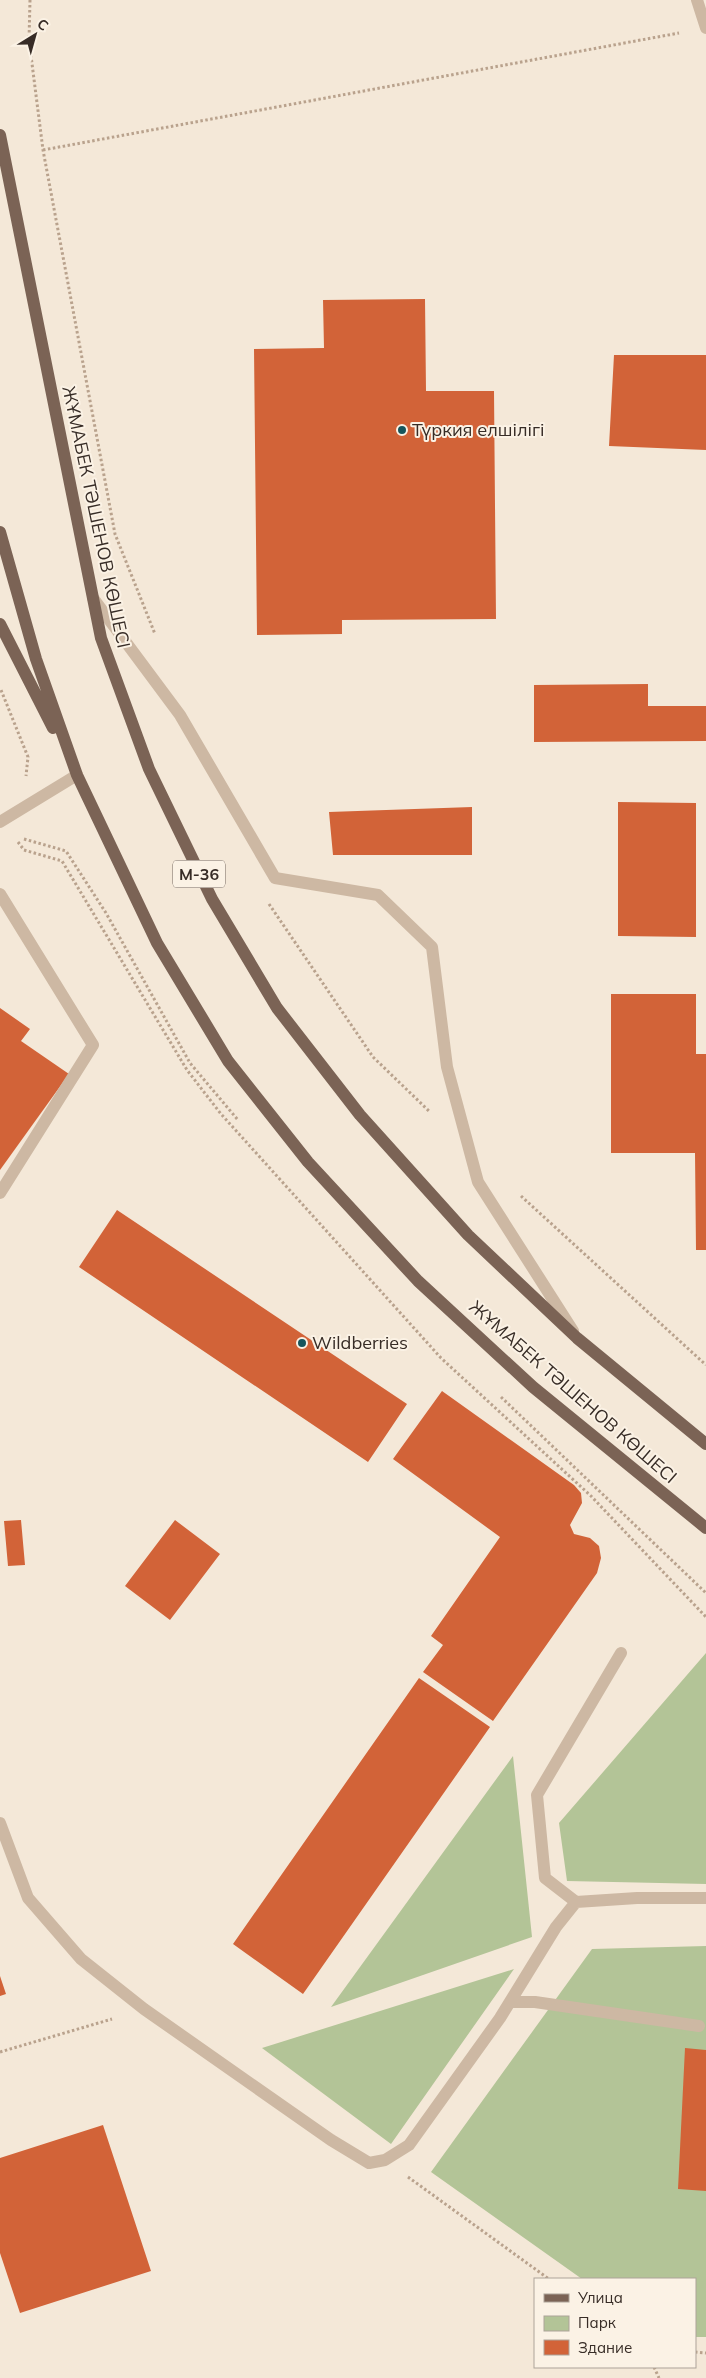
<svg xmlns="http://www.w3.org/2000/svg" width="706" height="2378" viewBox="0 0 706 2378" font-family="Mulish,sans-serif">
<style>
.green{fill:#b3c497}
.building{fill:#d26338}
.lines{fill:none;stroke-linecap:round;stroke-linejoin:round}
.path{stroke:#b9a28d;stroke-width:3;stroke-dasharray:2.5 2.5;stroke-linecap:butt}
.minor{stroke:#cdb8a3;stroke-width:12}
.major{stroke:#7b6355;stroke-width:12}
.poi-dot{fill:#17555c;stroke:#fbf2e5;stroke-width:2}
.labels{text-anchor:middle;stroke-width:4;stroke-linejoin:round;paint-order:stroke}
.shield{fill:#fbf2e5;stroke:#72675f;stroke-width:1}
.shield-label{font-size:16px;font-weight:bold;fill:#372c26}
.poi-label{font-size:18px;fill:#372c26;stroke:#fbf2e5;text-anchor:start}
.street-label{font-size:18px;fill:#372c26;stroke:#fbf2e5}
</style>
<rect width="100%" height="100%" fill="#f4e8d8"/>
<path class="green" d="M 706,1653 L 706,1884 L 567,1881 L 559,1823 Z
M 513,1756 L 532,1937 L 331,2007 Z
M 706,1946 L 706,2337 L 695,2337 L 695,2279 L 582,2279 L 431,2172 L 592,1949 Z
M 514,1969 L 391,2144 L 262,2048 Z"/>
<path class="building" d="M 425,299 L 426,391 L 494,391 L 496,619 L 342,620 L 342,634 L 257,635 L 254,349 L 324,348 L 323,300 Z
M 614,355 L 706,355 L 706,450 L 609,446 Z
M 648,684 L 648,706 L 706,706 L 706,741 L 534,742 L 534,685 Z
M 618,802 L 696,803 L 696,937 L 618,936 Z
M 472,807 L 472,855 L 333,855 L 329,812 Z
M 611,994 L 696,994 L 696,1054 L 706,1054 L 706,1250 L 696,1250 L 695,1153 L 611,1153 Z
M 0,1008 L 30,1029 L 21,1041 L 69,1074 L 0,1170 Z
M 117,1210 L 407,1404 L 368,1462 L 79,1267 Z
M 442,1391 L 574,1485 L 581,1493 L 582,1503 L 570,1525 L 574,1534 L 590,1538 L 599,1546 L 601,1558 L 597,1573 L 493,1721 L 423,1672 L 443,1645 L 431,1636 L 500,1537 L 393,1459 Z
M 21,1520 L 25,1565 L 8,1566 L 4,1521 Z
M 175,1520 L 220,1554 L 170,1620 L 125,1586 Z
M 419,1678 L 490,1727 L 303,1994 L 233,1944 Z
M 0,1976 L 6,1994 L 0,1996 Z
M 685,2048 L 706,2050 L 706,2191 L 678,2189 Z
M 103,2125 L 151,2271 L 20,2313 L 0,2253 L 0,2158 Z"/>
<g class="lines">
<path class="path" d="M 30,0 L 29,40 L 43,150 L 115,534 L 155,634
M 43,150 L 679,33
M 1,690 L 28,757 L 26,776
M 24,839 L 66,851 L 106,913 L 190,1063 L 238,1120
M 18,842 L 24,850 L 62,861 L 187,1070 L 221,1114 L 441,1358 L 591,1496 L 706,1617
M 269,904 L 373,1057 L 430,1112
M 521,1196 L 706,1365
M 501,1397 L 706,1593
M 0,2052 L 112,2019
M 408,2177 L 549,2279
M 695,2352 L 706,2353
M 654,2367 L 659,2378"/>
<path class="minor" d="M 697,0 L 706,28
M 93,598 L 180,715 L 275,878 L 378,895 L 432,947 L 447,1067 L 478,1182 L 573,1331
M 0,822 L 77,775
M 0,894 L 93,1045 L 0,1193
M 0,1823 L 28,1898 L 81,1959 L 144,2009 L 331,2140 L 369,2163 L 385,2160 L 409,2145 L 500,2018 L 556,1927 L 576,1902 L 637,1898 L 706,1898
M 576,1902 L 545,1878 L 537,1795 L 621,1653
M 511,2002 L 535,2002 L 699,2026"/>
<path class="major" d="M 0,135 L 101,638 L 149,769 L 212,899 L 277,1008 L 360,1115 L 468,1235 L 577,1338 L 706,1444
M 0,532 L 36,659 L 77,775 L 157,943 L 228,1061 L 308,1162 L 418,1281 L 533,1387 L 706,1528
M 0,624 L 53,728"/>
</g>
<g class="poi-dot">
<circle cx="402" cy="430" r="5"/>
<circle cx="302" cy="1343" r="5"/>
</g>
<g class="labels">
<rect class="shield" x="173" y="860.5" width="52" height="27" rx="4"/>
<g class="shield-label">
<text x="199" y="880">M-36</text>
</g>
<g class="poi-label">
<text x="412" y="436">Түркия елшілігі</text>
<text x="312" y="1349">Wildberries</text>
</g>
<g class="street-label">
<text transform="translate(96 517) rotate(78)" y="6">ЖҰМАБЕК ТӘШЕНОВ КӨШЕСІ</text>
<text transform="translate(573 1392) rotate(41)" y="6">ЖҰМАБЕК ТӘШЕНОВ КӨШЕСІ</text>
</g>
</g>
<rect x="534" y="2278" width="162" height="90" fill="#fbf2e5" stroke="#ada399"/>
<rect x="544" y="2294" width="25" height="8" fill="#7b6355" stroke="#ada399"/>
<text x="578" y="2303" font-size="15" fill="#372c26">Улица</text>
<rect x="544" y="2316" width="25" height="15" fill="#b3c497" stroke="#ada399"/>
<text x="578" y="2328" font-size="15" fill="#372c26">Парк</text>
<rect x="544" y="2340" width="25" height="15" fill="#d26338" stroke="#ada399"/>
<text x="578" y="2353" font-size="15" fill="#372c26">Здание</text>
<g transform="translate(35 35) rotate(37)" stroke="#fbf2e5" stroke-width="4" paint-order="stroke">
<path d="M0-4L9 19L0 12L-9 19Z" fill="#372c26"/>
<text y="-8" font-size="14" font-weight="bold" text-anchor="middle" fill="#372c26">С</text>
</g>
</svg>
